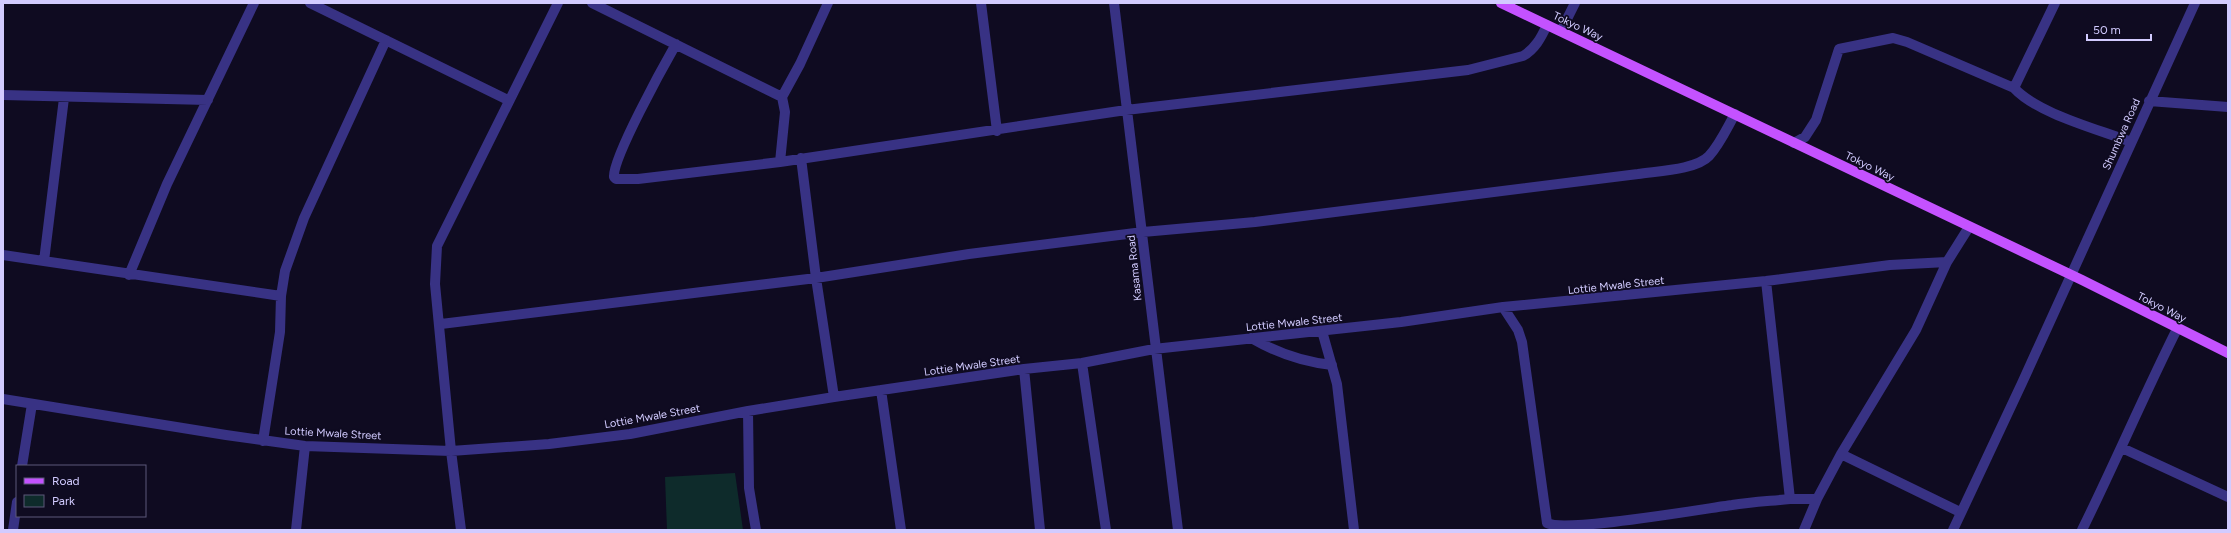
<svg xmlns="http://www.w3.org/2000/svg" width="2231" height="533" viewBox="0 0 2231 533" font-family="Figtree,sans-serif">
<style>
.green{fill:#0e2b2b}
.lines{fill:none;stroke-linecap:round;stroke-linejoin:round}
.minor{stroke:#383284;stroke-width:10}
.major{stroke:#c452ff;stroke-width:10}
.labels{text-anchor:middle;stroke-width:3.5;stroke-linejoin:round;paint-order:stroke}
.street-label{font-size:11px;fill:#d2cbff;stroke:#0f0b21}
</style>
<rect width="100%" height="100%" fill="#0f0b21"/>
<path class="green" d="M 735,473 L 743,530 L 667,530 L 665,477 Z"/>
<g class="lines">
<path class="minor" d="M 310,3 L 508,100
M 592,3 L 782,97
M 981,3 L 997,131
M 1114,3 L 1178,530
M 1561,31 L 1575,3
M 676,44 C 664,65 612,159 614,177 L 616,179 L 638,179 L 780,162 L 1126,110 L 1468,70 L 1523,56 C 1535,49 1541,38 1547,25
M 2014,88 L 2055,3
M 3,95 L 208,100
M 2149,101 L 2228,107
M 1794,143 L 1805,137 L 1816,120 L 1839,49 L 1893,38 L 1907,42 L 2014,88 C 2038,114 2098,129 2131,142
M 801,158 L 816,278 L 834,397
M 780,162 L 785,112 L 782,97 L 800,64 L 828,3
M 3,255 L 281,296
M 44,261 L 64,98
M 129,275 L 167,184 L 254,3
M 1766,281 L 1790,499 L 1817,499
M 1503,307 L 1518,330 L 1522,342 L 1547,523 C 1566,533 1702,509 1732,505 C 1751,502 1771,501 1790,499
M 441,324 L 816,278 L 969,254 L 1143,232 L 1255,222 L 1638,174 C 1656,171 1696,170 1709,156 C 1720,144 1727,128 1735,114
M 1322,331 L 1337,384 L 1354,530
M 1251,338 C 1277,353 1302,362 1332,365
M 1082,363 L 1106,530
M 1024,369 L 1040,530
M 881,390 L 901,530
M 3,399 L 226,435 L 305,446 L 451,451 L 549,444 L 630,434 L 748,411 L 834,397 L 1024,369 L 1082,363 L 1154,349 L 1401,322 L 1503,307 L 1766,281 L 1890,265 L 1947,262
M 748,411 L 749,488 L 756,530
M 263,441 L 280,332 L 281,296 L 285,271 L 304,218 L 386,40
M 2122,448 L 2228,497
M 1841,454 L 1960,512
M 22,466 L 32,404
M 13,530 L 17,502
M 296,530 L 305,446
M 461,530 L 451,451 L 435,284 L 437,246 L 558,3
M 1804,530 L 1817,499 L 1841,454 L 1916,330 L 1947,262 L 1969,227
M 1953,530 L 2022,383 L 2195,3
M 2082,530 C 2115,463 2144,395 2177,329"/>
<path class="major" d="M 1501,3 L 2082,280 L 2228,353"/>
</g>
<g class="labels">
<g class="street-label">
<text transform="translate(1578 26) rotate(25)" y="4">Tokyo Way</text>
<text transform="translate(2121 134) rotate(-66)" y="4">Shumbwa Road</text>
<text transform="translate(1870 166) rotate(26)" y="4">Tokyo Way</text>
<text transform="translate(1134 268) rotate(-96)" y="4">Kasama Road</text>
<text transform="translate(1616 285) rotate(-6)" y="4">Lottie Mwale Street</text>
<text transform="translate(2162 307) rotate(27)" y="4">Tokyo Way</text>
<text transform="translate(1294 322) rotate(-6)" y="4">Lottie Mwale Street</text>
<text transform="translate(972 365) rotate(-8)" y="4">Lottie Mwale Street</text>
<text transform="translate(652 416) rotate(-10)" y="4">Lottie Mwale Street</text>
<text transform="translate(333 433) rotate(3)" y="4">Lottie Mwale Street</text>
</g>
</g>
<rect width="2231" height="533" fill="none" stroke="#d2cbff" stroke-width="8"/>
<rect x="16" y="465" width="130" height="52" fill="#0f0b21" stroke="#5d587a"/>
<rect x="24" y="478" width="20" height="6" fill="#c452ff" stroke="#5d587a"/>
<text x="52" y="485" font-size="12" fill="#d2cbff">Road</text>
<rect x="24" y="495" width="20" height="12" fill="#0e2b2b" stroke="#5d587a"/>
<text x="52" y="505" font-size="12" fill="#d2cbff">Park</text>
<path d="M2087 34v6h64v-6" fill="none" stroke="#d2cbff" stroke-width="2"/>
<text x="2093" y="34" font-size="12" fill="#d2cbff" stroke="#0f0b21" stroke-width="3" paint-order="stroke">50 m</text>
</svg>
